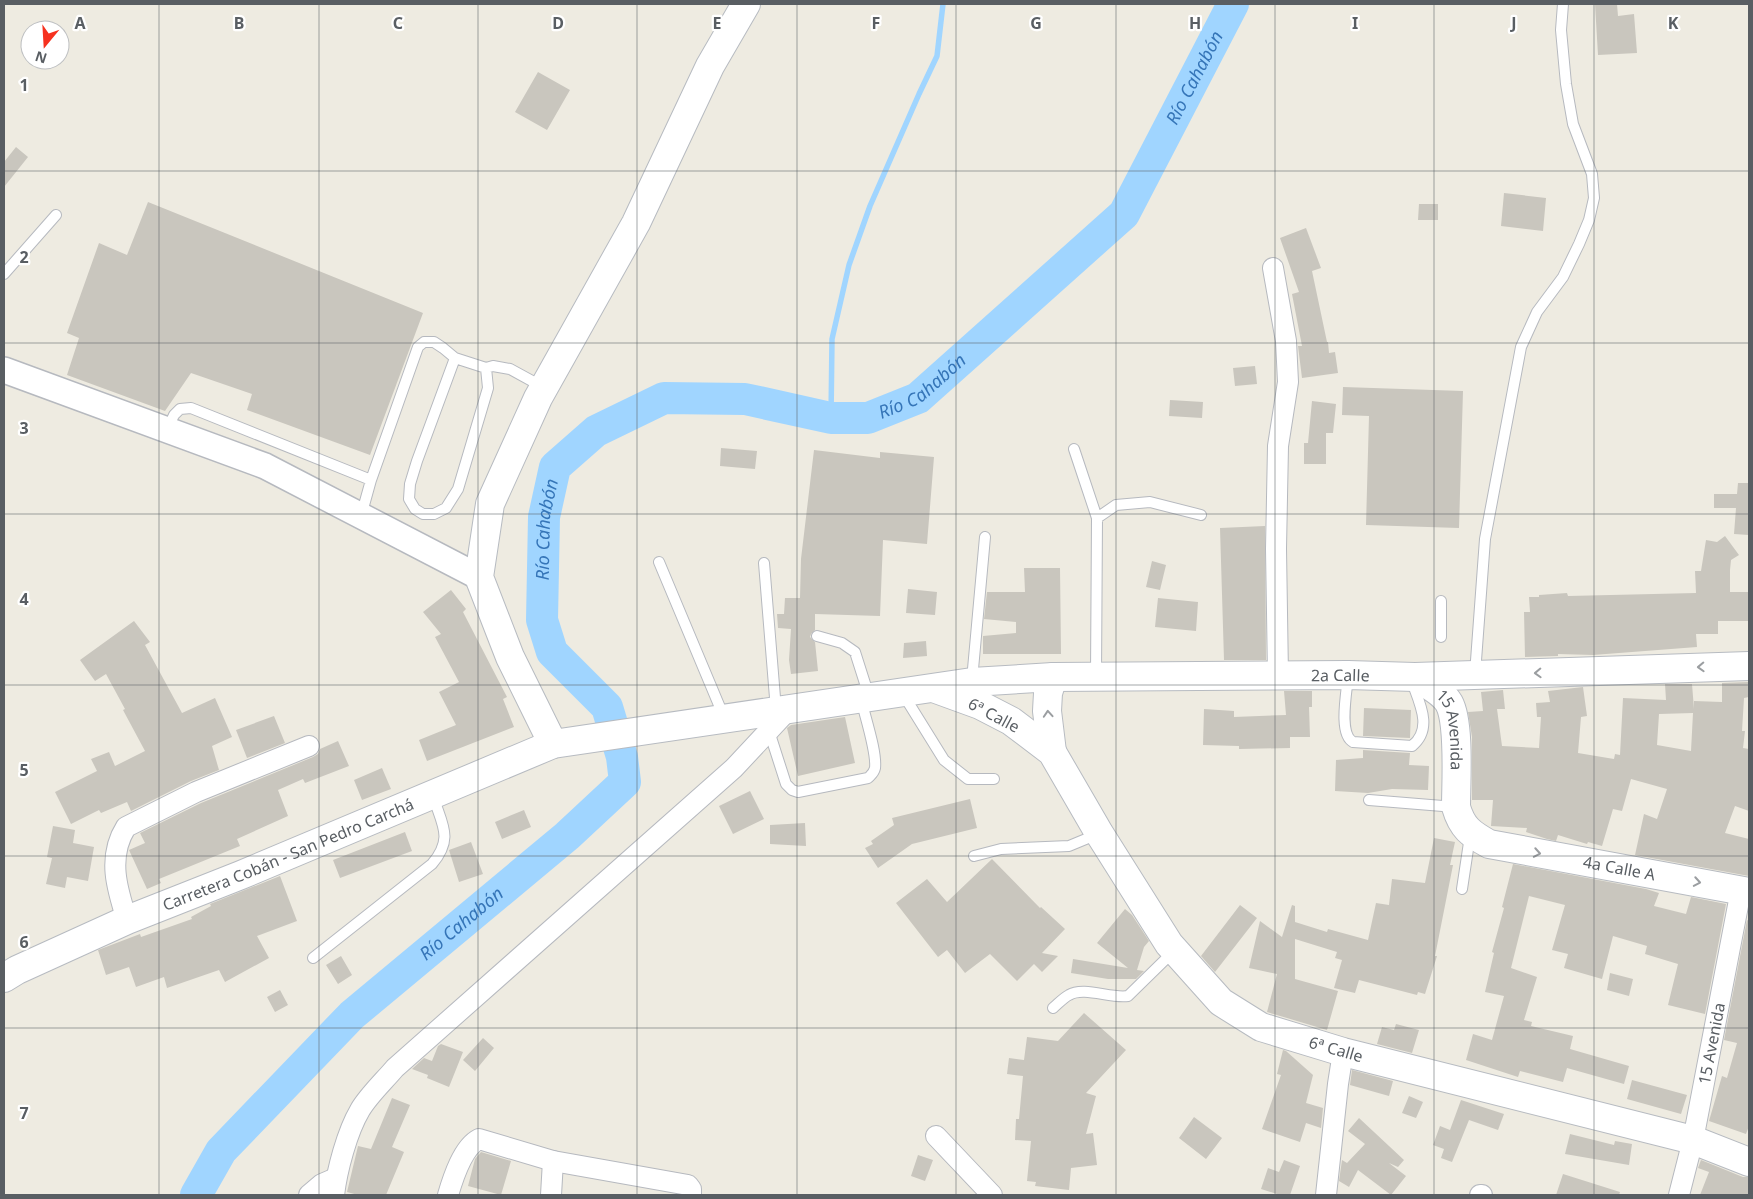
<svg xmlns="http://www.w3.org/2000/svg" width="1753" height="1199" viewBox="0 0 1753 1199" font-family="'Noto Sans',sans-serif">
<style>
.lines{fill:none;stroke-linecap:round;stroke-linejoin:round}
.stream{stroke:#a0d5ff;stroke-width:5.5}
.river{stroke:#a0d5ff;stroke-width:32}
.building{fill:#c9c6be;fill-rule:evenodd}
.service-casing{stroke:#b6b9bf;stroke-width:12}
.minor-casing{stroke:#b6b9bf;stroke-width:22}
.tertiary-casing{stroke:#b6b9bf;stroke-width:28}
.secondary-casing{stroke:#b7bbc1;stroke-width:30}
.service{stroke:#fff;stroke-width:10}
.minor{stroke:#fff;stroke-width:20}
.tertiary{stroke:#fff;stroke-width:25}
.secondary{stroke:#fff;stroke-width:28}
.oneway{stroke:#9b9ea1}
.grid{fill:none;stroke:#595e63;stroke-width:1;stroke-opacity:0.55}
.labels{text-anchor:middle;stroke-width:4.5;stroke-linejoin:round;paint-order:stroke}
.street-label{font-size:16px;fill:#595e63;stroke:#fff}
.water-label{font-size:18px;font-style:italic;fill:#3575b8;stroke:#fff}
.grid-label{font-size:16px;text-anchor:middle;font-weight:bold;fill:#595e63;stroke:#fff;stroke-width:4.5;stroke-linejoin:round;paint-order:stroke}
</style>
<rect width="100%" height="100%" fill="#eeebe1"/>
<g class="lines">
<path class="stream" d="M 831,418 L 832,339 L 849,265 L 870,206 L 919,94 L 937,56 L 943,4"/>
<path class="river" id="s1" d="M 196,1195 L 221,1151 L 352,1015 L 567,836 L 625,782 L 622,757 L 607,707 L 552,652 L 542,620 L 544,517 L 555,467 L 596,431 L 664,398 L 745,399 L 831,418 L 868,418 L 918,398 L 1124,214 L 1233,4"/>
</g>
<path class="building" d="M 1595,4 L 1617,4 L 1618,16 L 1634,14 L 1637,53 L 1598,55 Z
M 538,72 L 570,90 L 547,130 L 515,112 Z
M 16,147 L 28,157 L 4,187 L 4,162 Z
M 1504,193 L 1546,198 L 1543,231 L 1501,226 Z
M 148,202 L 423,313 L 370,455 L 247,410 L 252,394 L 191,373 L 165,411 L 67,375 L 79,338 L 67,333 L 99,243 L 127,255 Z
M 1419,204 L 1438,204 L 1438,220 L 1418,220 Z
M 1306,228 L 1321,268 L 1312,271 L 1327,342 L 1328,342 L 1329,353 L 1335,352 L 1338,373 L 1302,378 L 1298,346 L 1302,346 L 1292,294 L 1299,292 L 1280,238 Z
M 1255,366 L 1257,384 L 1235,386 L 1233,368 Z
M 1343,387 L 1463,391 L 1459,528 L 1366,525 L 1369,416 L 1342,415 Z
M 1170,400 L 1203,402 L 1202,418 L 1169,416 Z
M 1312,401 L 1336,404 L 1333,433 L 1326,433 L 1326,464 L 1304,464 L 1304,443 L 1308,443 Z
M 721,448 L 757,451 L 755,469 L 720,466 Z
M 814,450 L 880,458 L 880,452 L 934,457 L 927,544 L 883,540 L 880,616 L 815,614 L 815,630 L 811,634 L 810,637 L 815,642 L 818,671 L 791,674 L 789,660 L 791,629 L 778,628 L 777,614 L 784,614 L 785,598 L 800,598 L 801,559 Z
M 1738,483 L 1749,483 L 1749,535 L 1734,534 L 1736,508 L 1714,508 L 1714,494 L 1737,494 Z
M 1265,526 L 1266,660 L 1224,660 L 1220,528 Z
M 1725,536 L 1739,555 L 1731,560 L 1730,570 L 1730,592 L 1749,592 L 1749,621 L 1718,621 L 1718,634 L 1696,634 L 1697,647 L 1593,655 L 1558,654 L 1558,656 L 1525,657 L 1524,612 L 1530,612 L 1529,597 L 1539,597 L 1539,595 L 1567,593 L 1568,596 L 1696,593 L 1695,571 L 1701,571 L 1706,540 L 1717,542 Z
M 1152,561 L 1166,565 L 1160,590 L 1146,587 Z
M 1024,568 L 1060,568 L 1061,654 L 983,654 L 983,636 L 1016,633 L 1016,622 L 984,619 L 987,592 L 1025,592 Z
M 908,589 L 937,592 L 935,615 L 906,613 Z
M 451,590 L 466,609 L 463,612 L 507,697 L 503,699 L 514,727 L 427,761 L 419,740 L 456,725 L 439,692 L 459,682 L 435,637 L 441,634 L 423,612 Z
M 1158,598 L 1198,602 L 1196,631 L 1155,627 Z
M 134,621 L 150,642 L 145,645 L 182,713 L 215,698 L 232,737 L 212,746 L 219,770 L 191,781 L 131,811 L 127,802 L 101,813 L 99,810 L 71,824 L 55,792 L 97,771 L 91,759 L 109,752 L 115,766 L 145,751 L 123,710 L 125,709 L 106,674 L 95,681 L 80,660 Z
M 926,641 L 927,656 L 903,658 L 904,643 Z
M 1749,682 L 1749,697 L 1744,698 L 1742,731 L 1745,731 L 1743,748 L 1749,749 L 1749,811 L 1735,806 L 1725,833 L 1749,839 L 1749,876 L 1635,855 L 1644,814 L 1657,819 L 1667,789 L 1631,779 L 1622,811 L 1613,809 L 1602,846 L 1588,842 L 1587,844 L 1558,835 L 1556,841 L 1547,839 L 1526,832 L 1527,828 L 1491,826 L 1493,800 L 1472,800 L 1472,737 L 1468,712 L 1483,711 L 1481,692 L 1503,690 L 1505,709 L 1497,709 L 1502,746 L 1539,748 L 1541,717 L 1537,717 L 1536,703 L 1550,702 L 1548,691 L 1583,687 L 1587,716 L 1581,717 L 1578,753 L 1614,759 L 1615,754 L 1620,755 L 1623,698 L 1666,700 L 1665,684 L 1692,684 L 1694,709 L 1694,701 L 1722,702 L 1722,683 ZM 1693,713 L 1691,751 L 1657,745 L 1659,714 Z
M 1284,691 L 1312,691 L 1312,707 L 1309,707 L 1310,737 L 1290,737 L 1290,748 L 1239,749 L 1239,746 L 1203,745 L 1204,709 L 1234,711 L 1234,717 L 1286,715 Z
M 1364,708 L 1411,710 L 1410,738 L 1363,736 Z
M 274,716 L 285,743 L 247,758 L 236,730 Z
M 845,717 L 855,763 L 798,776 L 787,728 L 791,725 Z
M 338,741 L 349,766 L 305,783 L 303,779 L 278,790 L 288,816 L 237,839 L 240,846 L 159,879 L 161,883 L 147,889 L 129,850 L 145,843 L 140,833 L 201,803 L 313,757 L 318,754 L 320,749 Z
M 1363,750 L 1410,753 L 1409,765 L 1429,766 L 1428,790 L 1392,789 L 1368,793 L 1335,791 L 1336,760 L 1363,758 Z
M 382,768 L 391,789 L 362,800 L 354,780 Z
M 750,791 L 764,819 L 733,834 L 719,806 Z
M 970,799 L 977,828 L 912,844 L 878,868 L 865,848 L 873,844 L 871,841 L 894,825 L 892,818 Z
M 524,810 L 531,827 L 502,839 L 495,822 Z
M 805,823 L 806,846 L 770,844 L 770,825 Z
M 53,826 L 75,830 L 73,843 L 94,847 L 88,881 L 67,877 L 65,888 L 46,884 L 52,858 L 47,857 Z
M 405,832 L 412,851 L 340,878 L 333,860 Z
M 1434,838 L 1455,842 L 1450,865 L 1453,865 L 1435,956 L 1437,956 L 1425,994 L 1418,992 L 1417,995 L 1359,980 L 1355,993 L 1334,988 L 1342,960 L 1335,958 L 1337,952 L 1295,939 L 1295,979 L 1338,991 L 1327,1030 L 1267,1012 L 1277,974 L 1249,968 L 1260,921 L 1282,937 L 1292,905 L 1295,906 L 1295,922 L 1327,932 L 1328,929 L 1368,940 L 1376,903 L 1389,905 L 1392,879 L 1425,883 Z
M 471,842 L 483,874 L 459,882 L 449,850 Z
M 992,859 L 1040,908 L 1041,907 L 1065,929 L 1042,953 L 1058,956 L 1042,972 L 1034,964 L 1017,981 L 990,954 L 965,973 L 947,950 L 938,957 L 896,903 L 927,879 L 947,902 Z
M 1513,864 L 1646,889 L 1659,893 L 1654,906 L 1686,914 L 1691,897 L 1726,904 L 1705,1014 L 1668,1005 L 1678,964 L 1645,954 L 1647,946 L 1613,936 L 1602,979 L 1564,968 L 1568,954 L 1552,950 L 1565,905 L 1529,896 L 1511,968 L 1537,977 L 1524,1020 L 1532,1022 L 1531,1026 L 1573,1036 L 1570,1049 L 1629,1066 L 1624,1084 L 1567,1068 L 1563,1082 L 1520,1071 L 1518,1077 L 1466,1060 L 1473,1034 L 1492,1040 L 1504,996 L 1485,992 L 1494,953 L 1492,952 L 1504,908 L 1502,907 Z
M 280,876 L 297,921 L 257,936 L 269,958 L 225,982 L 219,970 L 167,988 L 164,977 L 136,987 L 129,967 L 106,975 L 98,950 L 140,934 L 141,937 L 192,919 L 191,917 L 211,906 L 210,904 Z
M 1240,905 L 1257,918 L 1215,972 L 1201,956 Z
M 1125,909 L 1132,915 L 1149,941 L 1144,947 L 1137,970 L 1144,971 L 1136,979 L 1108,979 L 1071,973 L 1073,959 L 1128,968 L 1097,943 Z
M 1747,920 L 1749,921 L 1749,1126 L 1746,1134 L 1709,1121 L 1722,1076 L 1727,1078 L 1737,1043 L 1724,1040 Z
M 341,956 L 352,975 L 338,984 L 326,965 Z
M 1610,973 L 1633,979 L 1629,996 L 1607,990 Z
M 280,990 L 288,1005 L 275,1012 L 267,997 Z
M 1084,1013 L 1126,1050 L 1086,1093 L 1096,1096 L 1086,1134 L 1093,1133 L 1097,1165 L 1071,1168 L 1069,1190 L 1035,1186 L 1036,1182 L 1027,1181 L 1031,1141 L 1015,1140 L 1016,1119 L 1019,1119 L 1023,1076 L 1007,1074 L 1009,1058 L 1024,1060 L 1027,1037 L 1058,1041 Z
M 1396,1024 L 1419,1030 L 1412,1053 L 1377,1044 L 1382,1027 L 1394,1030 Z
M 483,1038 L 494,1048 L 475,1071 L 463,1060 Z
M 441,1044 L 463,1052 L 449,1087 L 427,1078 L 428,1075 L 412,1069 L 424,1058 L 432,1061 L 438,1046 Z
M 1283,1050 L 1286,1051 L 1313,1075 L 1306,1103 L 1323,1108 L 1321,1128 L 1306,1123 L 1300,1142 L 1262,1129 L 1281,1075 L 1277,1074 Z
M 1352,1070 L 1393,1081 L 1389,1096 L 1350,1085 Z
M 1632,1080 L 1687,1095 L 1681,1114 L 1627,1099 Z
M 1409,1096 L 1423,1102 L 1416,1118 L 1402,1113 Z
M 392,1098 L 410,1105 L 392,1147 L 404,1152 L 386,1195 L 358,1195 L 347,1192 L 358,1146 L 371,1149 Z
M 1461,1100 L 1504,1114 L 1498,1130 L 1469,1120 L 1452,1162 L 1441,1158 L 1444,1149 L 1433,1145 L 1440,1126 L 1450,1130 Z
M 1194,1117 L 1222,1138 L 1206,1159 L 1179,1138 Z
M 1359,1118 L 1404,1160 L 1398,1167 L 1389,1163 L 1406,1176 L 1391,1195 L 1358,1170 L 1349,1187 L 1339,1181 L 1342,1160 L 1347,1163 L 1365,1144 L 1348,1131 Z
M 1570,1134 L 1614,1145 L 1615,1141 L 1632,1144 L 1629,1165 L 1565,1154 Z
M 481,1152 L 511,1161 L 501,1195 L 468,1186 L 475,1159 Z
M 918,1155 L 933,1160 L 925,1181 L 911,1176 Z
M 1284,1160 L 1300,1166 L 1290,1195 L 1280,1195 L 1261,1189 L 1268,1168 L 1279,1172 Z
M 1701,1160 L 1743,1177 L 1749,1177 L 1749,1195 L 1700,1195 L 1709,1172 L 1698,1168 Z
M 1563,1174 L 1620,1192 L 1619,1195 L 1556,1195 Z"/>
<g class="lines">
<defs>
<path id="service" d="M 4,274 L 56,215
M 455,358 L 417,461 L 410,484 L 409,499 L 415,509 L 423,514 L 434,514 L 446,508 L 458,489 L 488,388 L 486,368
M 167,430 L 174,415 L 180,409 L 191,408 L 371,480
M 1074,449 L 1097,518
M 361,516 L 371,480 L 418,347 L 424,342 L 434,342 L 443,348 L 455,358 L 486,368 L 493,366 L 510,369 L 543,387
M 659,562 L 724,717
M 764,563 L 776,710
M 817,636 L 842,643 L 855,652 L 869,696
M 1441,637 L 1441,601
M 1475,674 L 1485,539 L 1521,347 L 1537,312 L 1563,277 L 1579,244 L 1589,220 L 1594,198 L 1592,174 L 1573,124 L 1566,84 L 1561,30 L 1563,4
M 1096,675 L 1097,518 L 1116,505 L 1150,502 L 1201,515
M 1348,676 C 1347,691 1338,734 1353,742 L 1412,746 C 1433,729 1420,704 1412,682
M 972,680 L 985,537
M 903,694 L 944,760 L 968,779 L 994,779
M 769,731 L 786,784 L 792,790 L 798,792 L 868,778 C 871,775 874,773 875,768 C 877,752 865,717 861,699
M 1369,800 L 1455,807
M 974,856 L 1001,849 L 1069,846 L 1098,834
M 1462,889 L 1470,836
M 313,958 L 432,864 C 454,838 442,825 433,796
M 1053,1008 C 1058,1004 1063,998 1069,995 C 1084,986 1111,999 1128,996 L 1174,951"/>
<g id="minor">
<path d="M 1273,268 L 1286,341 L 1288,382 L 1278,446 L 1276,549 L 1278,676"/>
<path d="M 127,920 C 117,889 107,857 126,827 L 196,792 L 309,746"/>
<path d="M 936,1136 L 992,1195"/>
<path d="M 309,1195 L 322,1184 L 336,1178"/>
<path d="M 334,1195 C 337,1170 347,1132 360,1110 C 368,1096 384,1081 395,1068 L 734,768 L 789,709"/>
<path d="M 448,1195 C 453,1178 463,1147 479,1139 L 553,1161 L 688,1185 L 691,1189 L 691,1195"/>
<path d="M 551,1195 L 553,1161"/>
<path d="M 1326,1195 L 1338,1084 L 1343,1052"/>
<path d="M 1480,1195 L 1482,1195"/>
<path id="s2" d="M 1679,1195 L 1693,1140 L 1741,890"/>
</g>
<path id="tertiary" d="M 4,370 L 265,466 L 479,577"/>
<g id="secondary">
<path id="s3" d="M 1415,677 C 1426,684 1442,691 1449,703 C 1460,723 1456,782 1456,807 C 1462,828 1471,834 1489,844 L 1749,892"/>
<path d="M 936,689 L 980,705 L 1011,721 L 1052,752 L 1099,833 L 1169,944 L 1221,1002 L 1261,1027 L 1343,1052 L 1693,1140 L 1749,1162"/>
<path d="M 553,744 L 510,657 L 479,577 L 490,504 L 538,398 L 636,223 L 710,66 L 746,4"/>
<path d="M 1052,752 L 1047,711 L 1048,693 L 1053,677"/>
<path id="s4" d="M 4,978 L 17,970 L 127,920 L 241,875 L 553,744 L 972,682 L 1053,677 L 1348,675 L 1415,677 L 1749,666"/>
</g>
</defs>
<use href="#service" class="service-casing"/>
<use href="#minor" class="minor-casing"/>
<use href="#tertiary" class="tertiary-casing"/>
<use href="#secondary" class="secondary-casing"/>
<use href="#service" class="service"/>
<use href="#minor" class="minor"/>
<use href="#tertiary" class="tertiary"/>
<use href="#secondary" class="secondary"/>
</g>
<defs><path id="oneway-chevron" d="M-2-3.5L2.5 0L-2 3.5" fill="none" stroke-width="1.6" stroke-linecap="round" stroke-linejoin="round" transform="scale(1.25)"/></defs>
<g class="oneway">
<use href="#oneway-chevron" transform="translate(1701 667) rotate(178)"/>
<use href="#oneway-chevron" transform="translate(1538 673) rotate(178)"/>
<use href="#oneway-chevron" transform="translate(1048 714) rotate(-94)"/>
<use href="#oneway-chevron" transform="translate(1537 853) rotate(10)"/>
<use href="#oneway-chevron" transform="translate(1697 882) rotate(10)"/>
</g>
<path class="grid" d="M 159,4 L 159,1195M 319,4 L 319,1195M 478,4 L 478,1195M 637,4 L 637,1195M 797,4 L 797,1195M 956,4 L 956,1195M 1116,4 L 1116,1195M 1275,4 L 1275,1195M 1434,4 L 1434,1195M 1594,4 L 1594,1195M 4,171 L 1749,171M 4,343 L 1749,343M 4,514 L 1749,514M 4,685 L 1749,685M 4,856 L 1749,856M 4,1028 L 1749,1028"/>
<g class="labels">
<g class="street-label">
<text dy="6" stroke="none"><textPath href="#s4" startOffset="1389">2a Calle</textPath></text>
<text transform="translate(994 715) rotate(28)" y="6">6ª Calle</text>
<text dy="6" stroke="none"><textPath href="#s3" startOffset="70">15 Avenida</textPath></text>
<text dy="6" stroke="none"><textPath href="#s4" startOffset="310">Carretera Cobán - San Pedro Carchá</textPath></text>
<text dy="6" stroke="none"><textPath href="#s3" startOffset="332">4a Calle A</textPath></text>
<text dy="6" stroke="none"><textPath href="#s2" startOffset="155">15 Avenida</textPath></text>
<text transform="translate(1336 1049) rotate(16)" y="6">6ª Calle</text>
</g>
<g class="water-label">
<text dy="6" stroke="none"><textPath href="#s1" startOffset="1761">Río Cahabón</textPath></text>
<text dy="6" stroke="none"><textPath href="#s1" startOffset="1341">Río Cahabón</textPath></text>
<text dy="6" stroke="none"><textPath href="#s1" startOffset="878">Río Cahabón</textPath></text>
<text dy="6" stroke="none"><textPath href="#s1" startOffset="382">Río Cahabón</textPath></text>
</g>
</g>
<g class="grid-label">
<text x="80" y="29">A</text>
<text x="239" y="29">B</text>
<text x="398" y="29">C</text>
<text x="558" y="29">D</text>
<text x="717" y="29">E</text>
<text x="876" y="29">F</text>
<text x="1036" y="29">G</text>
<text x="1195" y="29">H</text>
<text x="1355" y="29">I</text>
<text x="1514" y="29">J</text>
<text x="1673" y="29">K</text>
<text x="24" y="91">1</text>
<text x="24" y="263">2</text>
<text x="24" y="434">3</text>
<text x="24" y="605">4</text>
<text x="24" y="776">5</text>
<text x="24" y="948">6</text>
<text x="24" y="1119">7</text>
</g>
<rect width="1753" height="1199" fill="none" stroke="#595e63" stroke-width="10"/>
<g transform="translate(45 45) rotate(198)"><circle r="24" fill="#ffffff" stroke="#bdbfc1"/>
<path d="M0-4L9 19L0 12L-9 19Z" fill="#f6311f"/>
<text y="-8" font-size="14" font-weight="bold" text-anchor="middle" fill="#595e63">N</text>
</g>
</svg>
